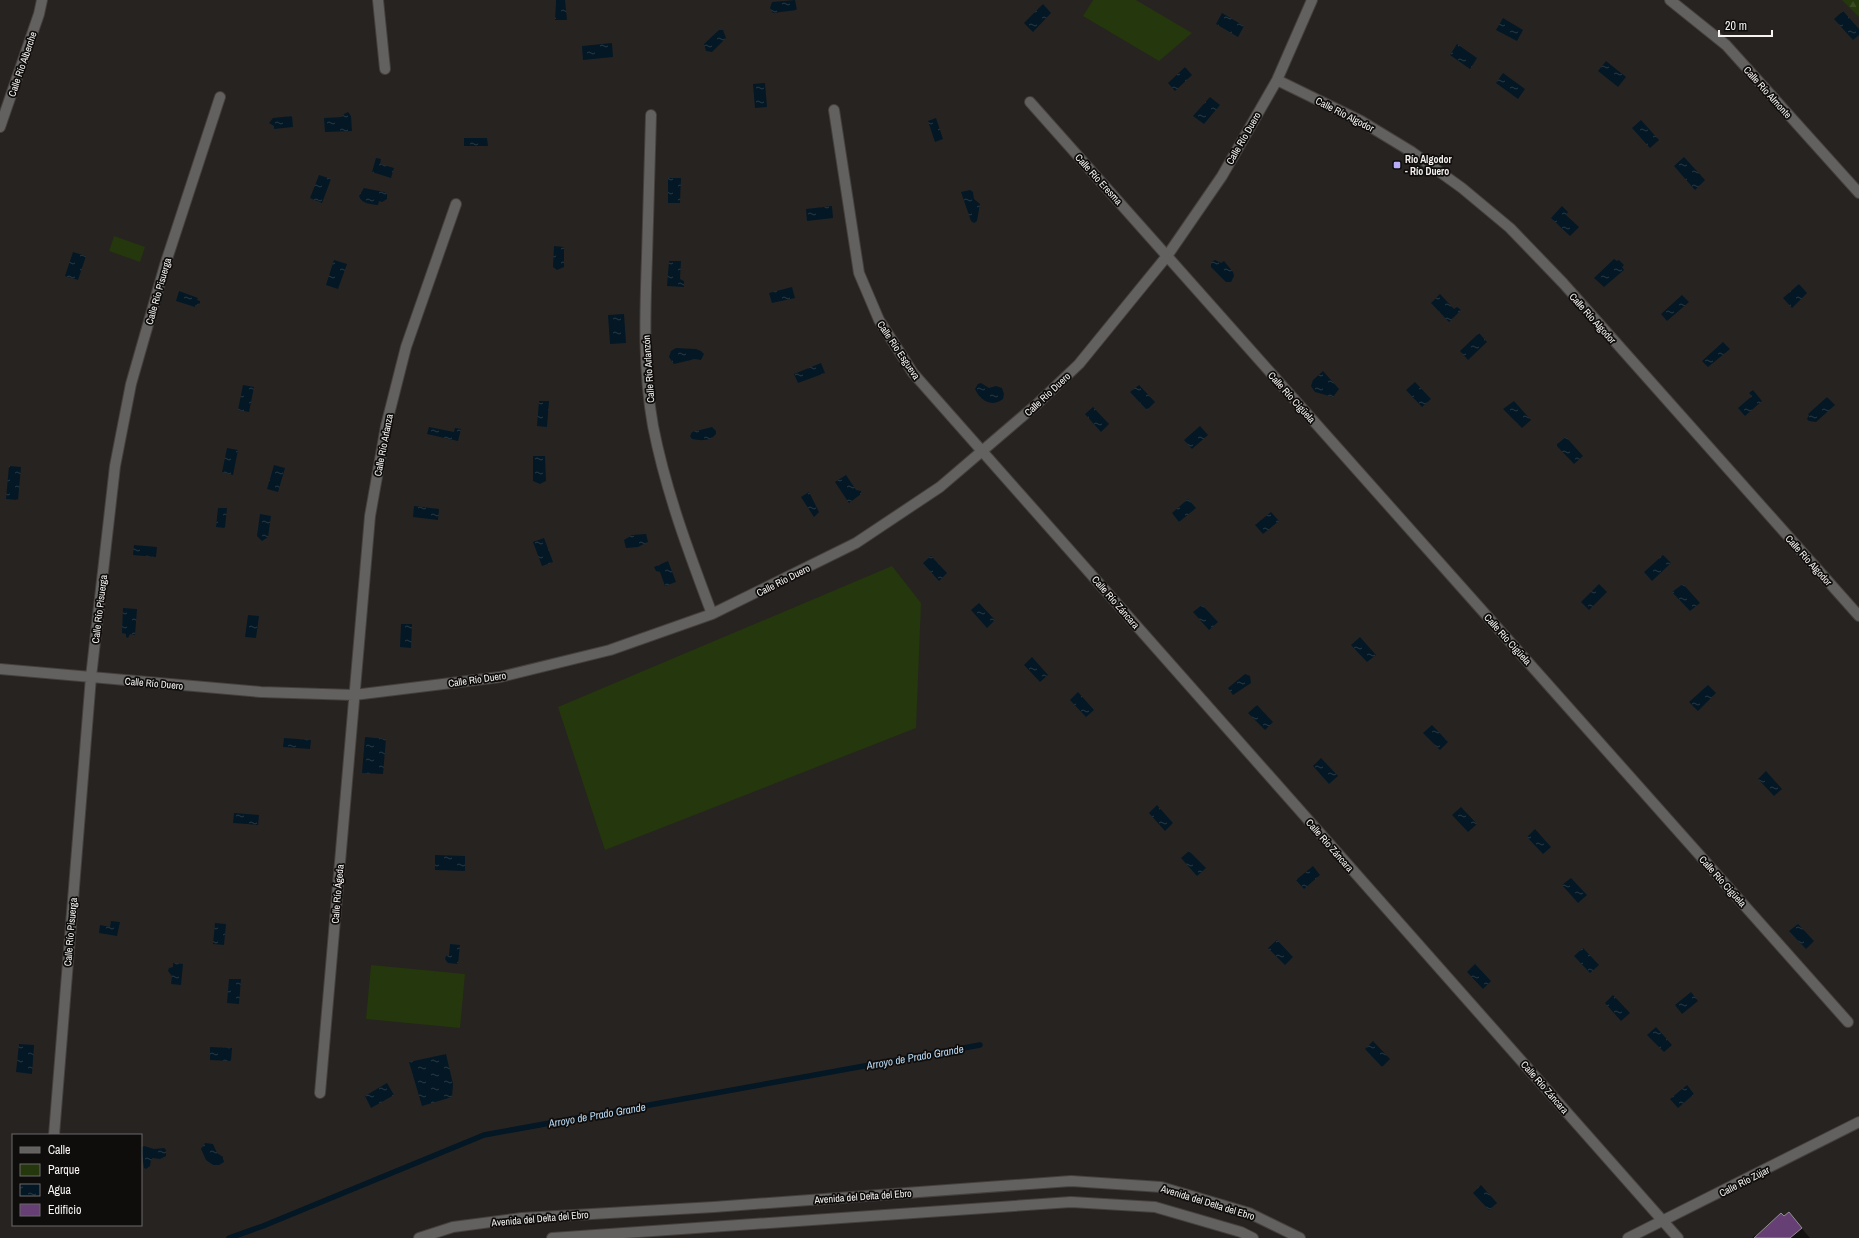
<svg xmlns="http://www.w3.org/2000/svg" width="1859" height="1238" viewBox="0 0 1859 1238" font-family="'Archivo Narrow',sans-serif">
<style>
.green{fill:#25370c}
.forest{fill:url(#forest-firs)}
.water{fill:url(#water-ripples)}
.shadow{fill:#0007}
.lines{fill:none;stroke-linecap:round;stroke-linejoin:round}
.stream{stroke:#031724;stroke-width:5.5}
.building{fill:#663f74;stroke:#918e92}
.minor-casing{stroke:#44403e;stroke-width:12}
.minor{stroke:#63615f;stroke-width:10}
.poi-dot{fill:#b7abf8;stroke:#0f0d0c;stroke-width:1.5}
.labels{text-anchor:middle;stroke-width:3.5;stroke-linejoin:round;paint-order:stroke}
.street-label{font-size:10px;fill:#f6f3f1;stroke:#0f0d0c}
.poi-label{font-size:10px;font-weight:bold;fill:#f6f3f1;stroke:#0f0d0c;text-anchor:start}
.water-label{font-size:11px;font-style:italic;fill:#b9daf4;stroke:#0f0d0c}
</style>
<defs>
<pattern id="forest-firs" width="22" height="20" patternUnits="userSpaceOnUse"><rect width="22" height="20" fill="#25370c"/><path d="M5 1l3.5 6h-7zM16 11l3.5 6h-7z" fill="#3a4b24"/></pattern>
<pattern id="water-ripples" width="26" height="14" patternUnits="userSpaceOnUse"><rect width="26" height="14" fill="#031724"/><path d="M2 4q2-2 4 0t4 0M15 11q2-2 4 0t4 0" fill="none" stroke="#283944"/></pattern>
</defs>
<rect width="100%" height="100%" fill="#272321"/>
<path class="green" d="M 1093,0 L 1136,0 L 1192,33 L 1159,61 L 1083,16 Z
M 114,236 L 145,247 L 140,262 L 109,251 Z
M 892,566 L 921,603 L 916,728 L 605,850 L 558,707 Z
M 371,965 L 465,974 L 460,1028 L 366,1019 Z"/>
<path class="forest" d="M 1842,0 L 1859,0 L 1859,17 Z"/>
<path class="water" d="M 556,0 L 565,0 L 567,20 L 555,20 Z
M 795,0 L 797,10 L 773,13 L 770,8 L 772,2 Z
M 1043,4 L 1051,13 L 1033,32 L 1024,23 Z
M 1843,11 L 1859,29 L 1859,35 L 1853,40 L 1834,19 Z
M 1222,13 L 1244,26 L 1238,37 L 1216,24 Z
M 1503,18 L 1523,30 L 1517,41 L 1496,30 Z
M 719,30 L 723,30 L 726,38 L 712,52 L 706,51 L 704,44 Z
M 612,43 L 613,57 L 583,60 L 582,46 Z
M 1457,44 L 1477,58 L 1470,69 L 1450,55 Z
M 1606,61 L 1626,77 L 1618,87 L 1598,71 Z
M 1185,67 L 1192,75 L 1175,91 L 1168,83 Z
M 1503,73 L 1525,89 L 1518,99 L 1496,83 Z
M 765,83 L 767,107 L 755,108 L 753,84 Z
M 1210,97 L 1220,105 L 1204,124 L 1193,116 Z
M 348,112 L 351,116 L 352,131 L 325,132 L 324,118 L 342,117 L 344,114 Z
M 292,116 L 293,127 L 274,129 L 274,126 L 269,123 L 273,118 Z
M 936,118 L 943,139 L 935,142 L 928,121 Z
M 1641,120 L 1659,140 L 1650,148 L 1632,128 Z
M 464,138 L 487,138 L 488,146 L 464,146 Z
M 1684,157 L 1705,180 L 1695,190 L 1674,166 Z
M 376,158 L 381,159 L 380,164 L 394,168 L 391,178 L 372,172 Z
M 319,175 L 331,179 L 322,203 L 310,198 Z
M 668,178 L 681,178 L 680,203 L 668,203 Z
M 364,188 L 384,192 L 387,194 L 387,199 L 382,202 L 379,201 L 378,205 C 370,204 362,204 359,196 Z
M 970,190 L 973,192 L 974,199 L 980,204 L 977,221 L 974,223 L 971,221 L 961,192 Z
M 832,206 L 833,218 L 807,221 L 806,209 Z
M 1562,206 L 1568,212 L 1566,215 L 1579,227 L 1570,236 L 1551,218 Z
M 554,246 L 564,247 L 564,267 L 557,270 L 553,267 Z
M 73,252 L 86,256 L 78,280 L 65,276 Z
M 1614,259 L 1617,261 L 1619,260 L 1624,265 L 1622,267 L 1624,270 L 1604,287 L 1594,278 Z
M 334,260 L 347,264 L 338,289 L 326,285 Z
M 1215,260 L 1221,263 L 1224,261 L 1233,272 L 1234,276 L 1231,282 L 1226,282 L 1211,267 L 1211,262 Z
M 669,261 L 681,261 L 680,279 L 684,281 L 684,287 L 667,286 Z
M 1799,284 L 1807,293 L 1792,308 L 1783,298 Z
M 792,287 L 795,298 L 772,303 L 769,293 Z
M 179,291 L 198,298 L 197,300 L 200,301 L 200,304 L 195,305 L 195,307 L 176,301 Z
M 1440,294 L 1454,309 L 1457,307 L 1461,310 L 1449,322 L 1431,303 Z
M 1682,295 L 1689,302 L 1667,321 L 1661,314 Z
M 624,314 L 626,343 L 610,344 L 608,315 Z
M 1479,333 L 1487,342 L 1468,360 L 1460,351 Z
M 1723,342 L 1730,349 L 1708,367 L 1702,361 Z
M 676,348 L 696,349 L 701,351 L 704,354 L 701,360 L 695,359 L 674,364 L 669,357 L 671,351 Z
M 821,363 L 825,373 L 798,383 L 794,374 Z
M 1323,371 L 1339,389 L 1333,397 L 1315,392 L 1311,386 L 1313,380 Z
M 1415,382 L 1431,399 L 1422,407 L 1406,390 Z
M 981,383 L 989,388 L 996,386 L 1002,388 L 1004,394 L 1003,399 C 991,408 980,400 975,389 L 978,384 Z
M 243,385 L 254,387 L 249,412 L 238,410 Z
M 1139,385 L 1155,402 L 1147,410 L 1130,392 Z
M 1753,390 L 1762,401 L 1745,416 L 1738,408 L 1752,396 L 1749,393 Z
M 1827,397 L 1835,405 L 1816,422 L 1809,421 L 1807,419 L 1809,415 L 1808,414 Z
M 539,401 L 549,401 L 547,427 L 537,426 Z
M 1514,401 L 1531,420 L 1522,428 L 1503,409 Z
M 1093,407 L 1109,424 L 1101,432 L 1085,414 Z
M 1200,426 L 1208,435 L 1192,449 L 1184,440 Z
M 429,427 L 454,432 L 455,428 L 461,429 L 458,441 L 427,434 Z
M 712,427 L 716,431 L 716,434 C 710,441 702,441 692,439 L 690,436 L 692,432 Z
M 1566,437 L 1583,456 L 1574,464 L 1556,445 Z
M 227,448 L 238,450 L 233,475 L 222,472 Z
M 533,456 L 545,456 L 546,481 L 540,484 L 533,481 Z
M 274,465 L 285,468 L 278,492 L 267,489 Z
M 9,466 L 21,467 L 18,500 L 6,499 Z
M 846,475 L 856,490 L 861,491 L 861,494 L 849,503 L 835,482 Z
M 809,492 L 819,512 L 814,517 L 801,497 Z
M 1188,499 L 1196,508 L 1179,522 L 1172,513 Z
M 414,506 L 439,509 L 438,520 L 413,517 Z
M 218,508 L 227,508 L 225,528 L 216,527 Z
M 1271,512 L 1279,521 L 1263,534 L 1255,525 Z
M 260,514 L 271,516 L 268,537 L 262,541 L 257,536 Z
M 646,534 L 648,542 L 638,547 L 626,548 L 624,540 L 632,535 Z
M 544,538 L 553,562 L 542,566 L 533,542 Z
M 134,545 L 157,547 L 156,557 L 133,555 Z
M 1663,555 L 1671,563 L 1652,581 L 1644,572 Z
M 931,556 L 947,573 L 939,581 L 923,563 Z
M 668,561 L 676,582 L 665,586 L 660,572 L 656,571 L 654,567 Z
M 1599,584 L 1607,592 L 1589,610 L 1581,602 Z
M 1683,584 L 1700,603 L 1690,611 L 1672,592 Z
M 979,603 L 995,620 L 987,628 L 971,610 Z
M 1202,605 L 1218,622 L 1209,630 L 1193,612 Z
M 123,608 L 137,609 L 135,635 L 130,634 L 128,638 L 126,637 L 126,634 L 122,633 Z
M 248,615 L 259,616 L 256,638 L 245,637 Z
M 401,624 L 412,624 L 411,648 L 400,647 Z
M 1360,637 L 1376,655 L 1367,662 L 1351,645 Z
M 1032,657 L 1048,675 L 1040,682 L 1024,665 Z
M 1245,674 L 1250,676 L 1251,683 L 1233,695 L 1228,688 Z
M 1708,685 L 1716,693 L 1698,711 L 1689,702 Z
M 1078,692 L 1094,710 L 1086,717 L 1070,700 Z
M 1257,705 L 1273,722 L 1265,730 L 1248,713 Z
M 1432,725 L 1448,742 L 1440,750 L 1423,733 Z
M 365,737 L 386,739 L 383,774 L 362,773 Z
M 284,738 L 311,740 L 310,749 L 283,747 Z
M 1321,758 L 1338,776 L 1329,784 L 1313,766 Z
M 1766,771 L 1782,789 L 1774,796 L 1758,779 Z
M 1157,805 L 1173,823 L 1165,831 L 1149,813 Z
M 1461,807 L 1477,824 L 1468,832 L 1452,815 Z
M 234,813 L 259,815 L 258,825 L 233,823 Z
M 1535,829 L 1551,847 L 1543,854 L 1527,837 Z
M 1189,851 L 1206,868 L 1197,876 L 1181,858 Z
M 435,855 L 465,856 L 465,871 L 435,870 Z
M 1313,866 L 1320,875 L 1304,889 L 1296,880 Z
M 1571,878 L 1587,895 L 1578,903 L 1562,885 Z
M 111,921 L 120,922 L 117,936 L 99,933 L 100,925 L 110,927 Z
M 215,923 L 226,924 L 224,945 L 213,944 Z
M 1798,924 L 1814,941 L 1806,949 L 1789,931 Z
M 1277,940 L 1293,957 L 1285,965 L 1268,948 Z
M 450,944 L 460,945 L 458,964 L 448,963 L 445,959 L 446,956 L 449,956 Z
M 1583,948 L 1599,965 L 1590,973 L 1574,956 Z
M 173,963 L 183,964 L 181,985 L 171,984 L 172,976 L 168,971 L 169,968 L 173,967 Z
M 1475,964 L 1491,981 L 1483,989 L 1467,972 Z
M 229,979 L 241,979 L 239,1004 L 227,1003 Z
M 1691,992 L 1698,1001 L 1682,1014 L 1675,1005 Z
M 1613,995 L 1630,1013 L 1621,1021 L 1605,1003 Z
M 1656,1027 L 1672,1045 L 1664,1052 L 1647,1035 Z
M 1373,1041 L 1390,1059 L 1382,1067 L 1365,1049 Z
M 19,1044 L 34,1045 L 32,1074 L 16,1072 Z
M 210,1047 L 232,1048 L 231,1061 L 210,1060 Z
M 446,1054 L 453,1084 L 452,1097 L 422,1106 L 409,1062 Z
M 387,1083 L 394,1095 L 371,1108 L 365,1096 Z
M 1687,1085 L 1694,1094 L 1678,1108 L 1670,1099 Z
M 205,1143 L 213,1144 L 217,1153 L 223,1157 L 224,1162 L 219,1165 L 213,1165 L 206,1160 L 201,1149 Z
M 144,1146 L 154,1149 L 164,1148 L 166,1150 L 166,1156 L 160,1159 L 153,1158 L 151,1160 L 150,1166 L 146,1169 L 144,1168 L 141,1148 Z
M 1481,1185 L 1497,1203 L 1489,1210 L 1473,1193 Z"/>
<path class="shadow" d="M 1789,1213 L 1810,1238 L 1752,1238 L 1755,1235 L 1757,1237 Z"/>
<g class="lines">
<path class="stream" d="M 229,1238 L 263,1226 L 484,1135 L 980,1045"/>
</g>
<path class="building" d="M 1789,1212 L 1802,1228 L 1790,1238 L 1754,1238 L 1781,1213 L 1784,1216 Z"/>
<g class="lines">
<defs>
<path id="minor" d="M 378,0 L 385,69
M 1670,0 L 1726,45 L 1859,193
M 1277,80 L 1361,121 L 1412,152 L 1462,188 L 1510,228 L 1563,283 L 1859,616
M 1030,102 L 1848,1022
M 834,110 L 859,273 L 879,320 L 913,373 L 1678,1238
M 651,115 C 650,162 648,210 647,257 C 645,313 643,371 653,426 C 666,492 689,553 712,614
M 0,127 L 39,14 L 42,0
M 0,669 L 261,692 L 354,695 L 500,677 L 610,650 L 712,614 L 856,543 L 940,487 L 1037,404 L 1079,364 L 1167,256 L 1222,176 L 1277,80 L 1312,0
M 320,1093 L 370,516 L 386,426 L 406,347 L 456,204
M 54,1135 L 91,677 L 115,466 L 131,384 L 165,265 L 220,97
M 419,1238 L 453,1227 L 522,1218 L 714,1207 L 1071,1181 L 1161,1187 L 1249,1213 L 1300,1238
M 552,1238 L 1071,1202 L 1155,1207 L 1241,1232 L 1253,1238
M 1628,1238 L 1859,1122"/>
</defs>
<use href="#minor" class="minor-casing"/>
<use href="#minor" class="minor"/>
</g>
<rect class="poi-dot" x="1393" y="161" width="8" height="8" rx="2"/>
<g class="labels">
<g class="street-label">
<text transform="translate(22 64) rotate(-71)" y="4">Calle Río Alberche</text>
<text transform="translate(1768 92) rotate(48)" y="4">Calle Río Almonte</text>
<text transform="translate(1345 114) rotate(27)" y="4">Calle Río Algodor</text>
<text transform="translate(1243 138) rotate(-60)" y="4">Calle Río Duero</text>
<text transform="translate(1099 179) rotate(48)" y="4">Calle Río Eresma</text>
<text transform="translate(158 291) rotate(-74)" y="4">Calle Río Pisuerga</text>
<text transform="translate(1593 318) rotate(48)" y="4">Calle Río Algodor</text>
<text transform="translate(899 350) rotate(56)" y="4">Calle Río Esgueva</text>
<text transform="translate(648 369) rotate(-94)" y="4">Calle Río Arlanzón</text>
<text transform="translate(1047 394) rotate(-43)" y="4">Calle Río Duero</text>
<text transform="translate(1292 397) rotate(48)" y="4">Calle Río Cigüela</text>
<text transform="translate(383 445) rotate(-79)" y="4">Calle Río Arlanza</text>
<text transform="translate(1809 560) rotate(48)" y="4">Calle Río Algodor</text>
<text transform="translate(783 580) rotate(-27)" y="4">Calle Río Duero</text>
<text transform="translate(1116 602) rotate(49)" y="4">Calle Río Záncara</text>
<text transform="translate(99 609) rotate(-83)" y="4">Calle Río Pisuerga</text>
<text transform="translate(1508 639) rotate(48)" y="4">Calle Río Cigüela</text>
<text transform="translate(477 679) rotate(-8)" y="4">Calle Río Duero</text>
<text transform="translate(154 683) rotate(5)" y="4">Calle Río Duero</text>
<text transform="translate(1330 845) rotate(49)" y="4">Calle Río Záncara</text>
<text transform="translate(1723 881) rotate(48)" y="4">Calle Río Cigüela</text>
<text transform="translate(337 894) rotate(-85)" y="4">Calle Río Ágeda</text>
<text transform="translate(70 932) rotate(-85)" y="4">Calle Río Pisuerga</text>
<text transform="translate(1545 1087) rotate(49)" y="4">Calle Río Záncara</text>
<text transform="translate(1744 1181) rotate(-27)" y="4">Calle Río Zújar</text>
<text transform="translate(863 1196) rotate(-4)" y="4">Avenida del Delta del Ebro</text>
<text transform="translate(1208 1202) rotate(17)" y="4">Avenida del Delta del Ebro</text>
<text transform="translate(540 1218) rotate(-5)" y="4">Avenida del Delta del Ebro</text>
</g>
<g class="poi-label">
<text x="1405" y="163">Río Algodor<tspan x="1405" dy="12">- Río Duero</tspan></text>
</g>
<g class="water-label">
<text transform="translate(915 1057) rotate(-10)" y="4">Arroyo de Prado Grande</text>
<text transform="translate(597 1115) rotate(-10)" y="4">Arroyo de Prado Grande</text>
</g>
</g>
<rect x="12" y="1134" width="130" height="92" fill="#0f0d0c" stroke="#6b6968"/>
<rect x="20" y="1147" width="20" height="6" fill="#63615f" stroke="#6b6968"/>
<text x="48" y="1154" font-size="12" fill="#f6f3f1">Calle</text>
<rect x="20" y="1164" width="20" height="12" fill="#25370c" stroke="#6b6968"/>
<text x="48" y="1174" font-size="12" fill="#f6f3f1">Parque</text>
<rect x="20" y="1184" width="20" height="12" fill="url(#water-ripples)" stroke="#6b6968"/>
<text x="48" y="1194" font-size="12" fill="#f6f3f1">Agua</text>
<rect x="20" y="1204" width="20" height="12" fill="#663f74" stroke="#6b6968"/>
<text x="48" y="1214" font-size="12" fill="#f6f3f1">Edificio</text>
<path d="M1719 30v6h53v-6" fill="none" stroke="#f6f3f1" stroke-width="2"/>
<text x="1725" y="30" font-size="12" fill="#f6f3f1" stroke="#0f0d0c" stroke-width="3" paint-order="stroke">20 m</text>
</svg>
